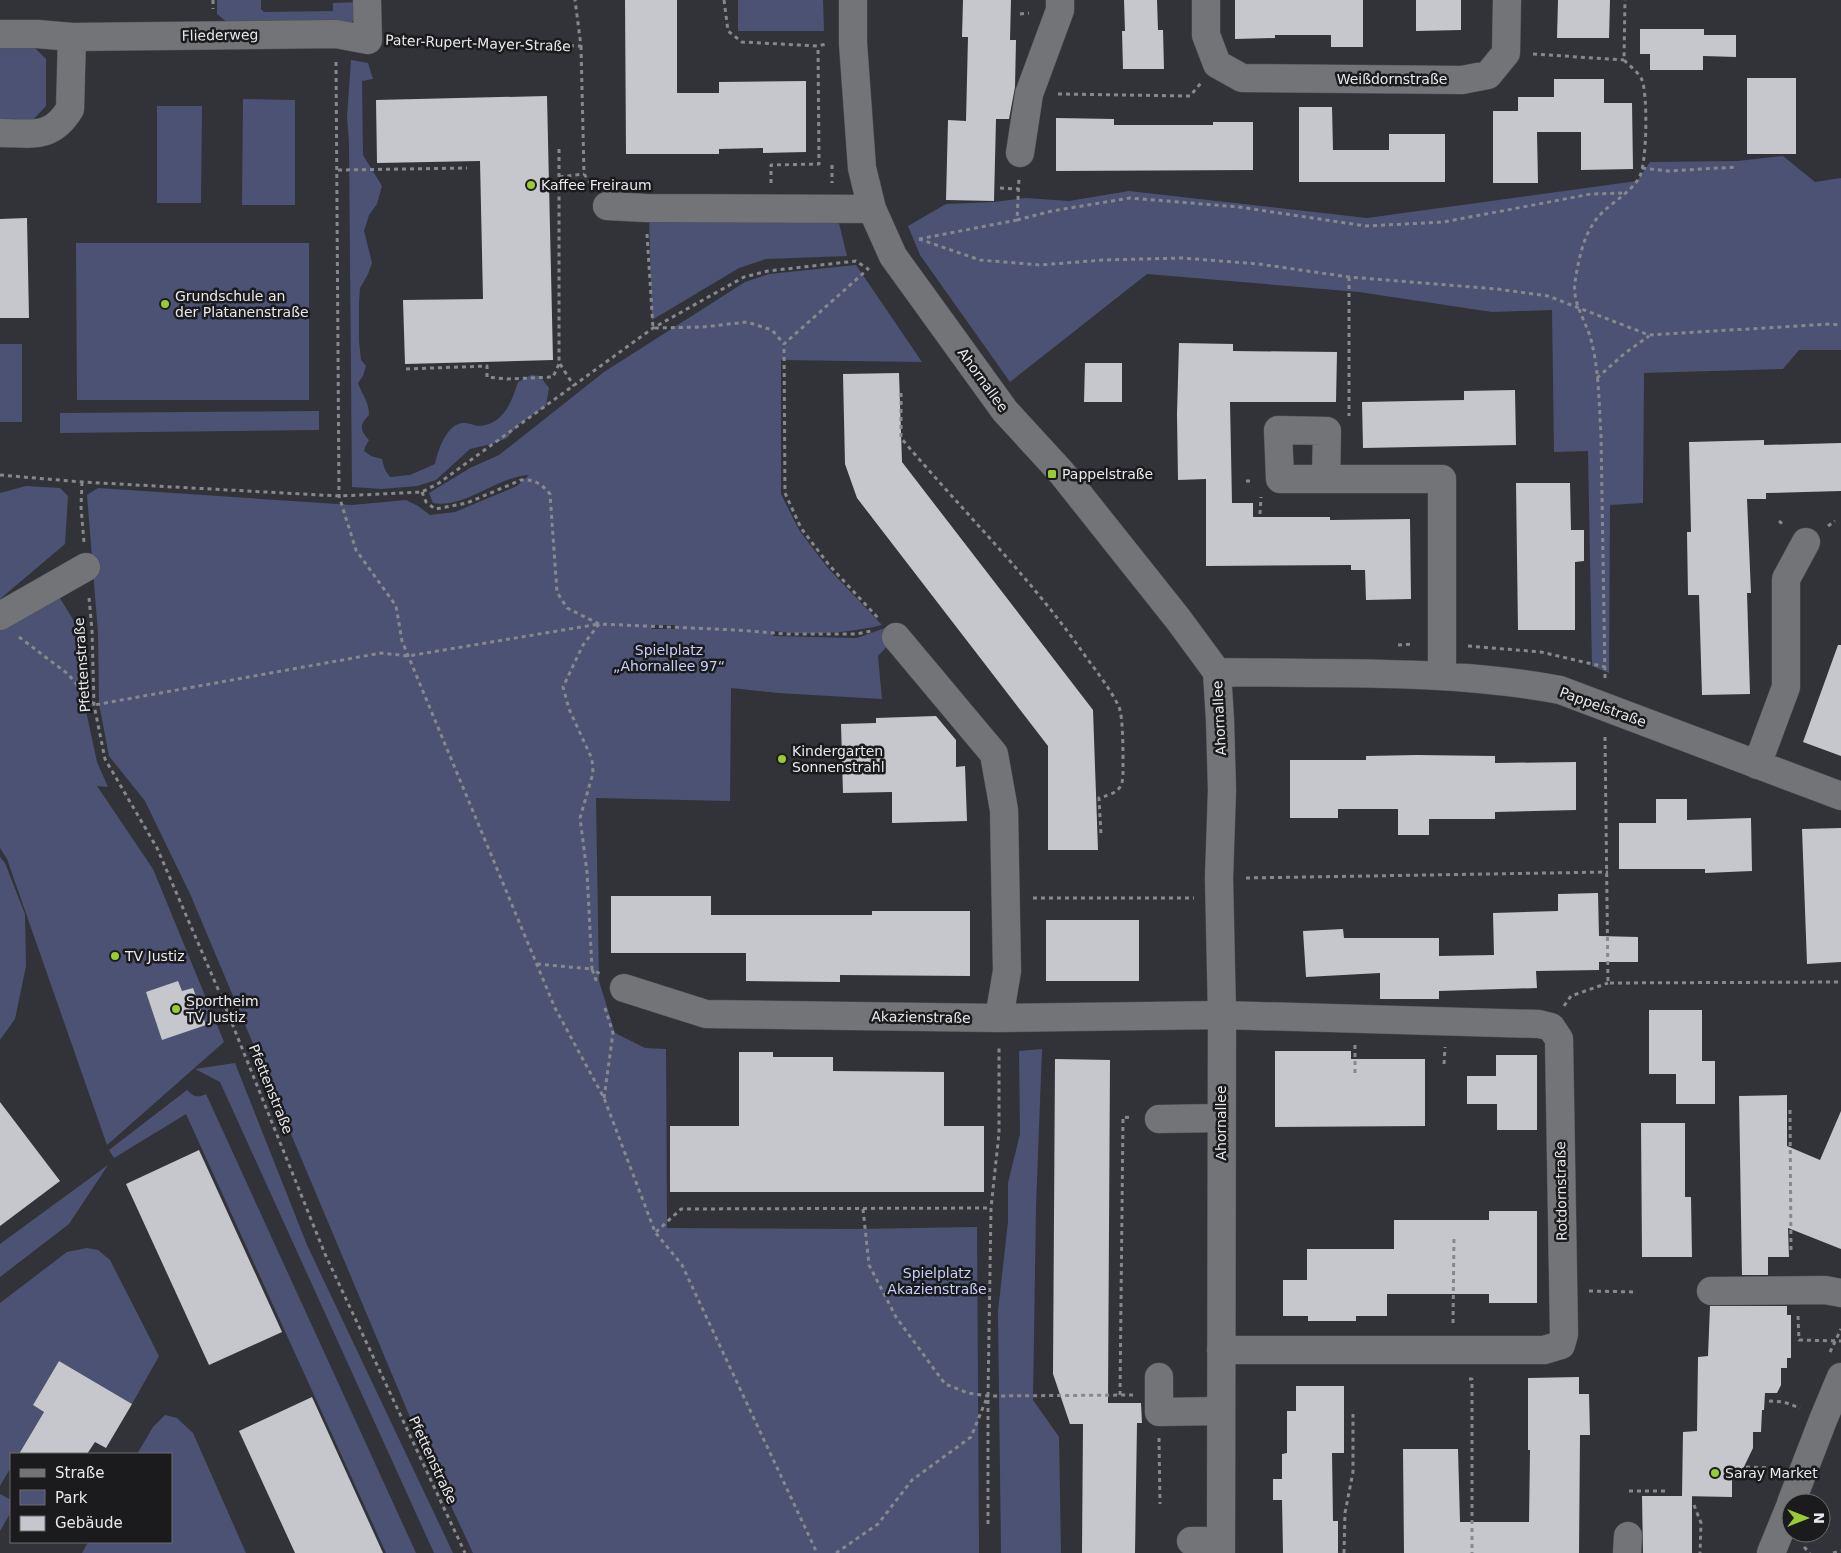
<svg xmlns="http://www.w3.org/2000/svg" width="1841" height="1553" viewBox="0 0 1841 1553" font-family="'DejaVu Sans',sans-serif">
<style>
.green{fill:#4c5274;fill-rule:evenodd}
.building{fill:#c6c7cd}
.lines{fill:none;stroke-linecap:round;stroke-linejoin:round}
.minor-casing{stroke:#505154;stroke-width:29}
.path{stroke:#87888c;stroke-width:3;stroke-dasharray:4 4;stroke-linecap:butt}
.minor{stroke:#727478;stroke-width:28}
.poi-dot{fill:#99cb35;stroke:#1b1b1d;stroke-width:2}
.labels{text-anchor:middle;stroke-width:5;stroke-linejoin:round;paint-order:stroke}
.street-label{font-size:14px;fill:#e8e9ec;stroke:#1b1b1d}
.poi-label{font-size:14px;fill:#e8e9ec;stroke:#1b1b1d;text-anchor:start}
.park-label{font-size:14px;fill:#c6cefb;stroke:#1b1b1d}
</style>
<rect width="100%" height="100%" fill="#323338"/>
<path class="green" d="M 217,0 L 261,0 L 261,9 L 264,12 L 333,11 L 333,3 L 361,2 L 361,12 L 352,22 L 228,23 L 217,14 Z
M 738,0 L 823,0 L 824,31 L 738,31 Z
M 30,43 L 46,59 L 46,106 L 30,123 L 0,120 L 0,45 Z
M 351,60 L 368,63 L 373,79 L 362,81 L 363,155 L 382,186 L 377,204 L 369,215 L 364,231 L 372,263 L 368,274 L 360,288 L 359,302 L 359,341 L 361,360 L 366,366 L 363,376 L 358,383 C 362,395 369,401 369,415 C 359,425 360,430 369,440 L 365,447 L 364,451 L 371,456 L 382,459 L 385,470 L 390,477 L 410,475 L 435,464 C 438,450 447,422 465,423 C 470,423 475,426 480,426 C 504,424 512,401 518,382 L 531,375 L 540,376 L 549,388 L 546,406 L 518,425 L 507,438 L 495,443 L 470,449 L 436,480 L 417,486 L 382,489 L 352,487 L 349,142 L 347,117 Z
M 243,99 L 295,100 L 295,205 L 242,205 Z
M 157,106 L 202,106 L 201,203 L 157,203 Z
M 1783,156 L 1815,182 L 1841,178 L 1841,350 L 1799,350 L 1783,369 L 1644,373 L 1643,503 L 1610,505 L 1609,673 L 1592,666 L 1588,451 L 1554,452 L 1552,310 L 1492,312 L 1359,292 L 1147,274 L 1010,382 L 920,255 L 908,226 L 946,204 L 994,202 L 1025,198 L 1069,201 L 1129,191 L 1367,218 L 1637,181 L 1650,162 L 1738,161 Z
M 649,216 L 838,219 L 847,256 L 766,259 L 739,268 L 652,320 Z
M 76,243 L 309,243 L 309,400 L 77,400 Z
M 856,265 L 922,362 L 781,360 L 781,494 L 799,530 L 827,567 L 882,625 C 849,633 807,636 773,631 L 773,636 L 857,638 L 885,628 L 894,639 L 878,656 L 882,699 L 778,693 L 731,688 L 730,801 L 596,798 L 599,981 L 615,1033 L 645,1048 L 666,1049 L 667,1228 L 855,1229 L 977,1227 L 979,1553 L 473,1553 L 415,1429 L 191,896 L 145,801 L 109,756 L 99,704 L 98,633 L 87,495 L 98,488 L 322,503 L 352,505 L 406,500 L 418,506 L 430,515 L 455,512 L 517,486 L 529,475 C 496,477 465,509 433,503 L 429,493 L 470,468 L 499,455 L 604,372 L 745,282 L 769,274 ZM 650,625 L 674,625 L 677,629 L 652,629 Z
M 0,344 L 22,344 L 22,422 L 0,422 Z
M 319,411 L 319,430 L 60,433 L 60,413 Z
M 26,486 L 60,488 L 68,496 L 65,544 L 0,599 L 0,493 Z
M 58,595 L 82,634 L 86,711 L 97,762 L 108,787 L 97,786 L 153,869 L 224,1042 L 107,1145 L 7,859 L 0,848 L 0,627 Z
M 0,857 L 5,863 L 25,914 L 26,966 L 15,1019 L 0,1040 Z
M 1042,1049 L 1036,1206 L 1033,1400 L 1059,1437 L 1061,1553 L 1001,1553 L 998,1311 L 1008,1222 L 1008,1183 L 1020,1134 L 1019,1051 Z
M 235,1063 L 307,1245 L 453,1553 L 434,1553 L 220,1082 L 195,1069 Z
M 187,1090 C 193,1097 198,1098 206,1094 L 416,1553 L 386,1553 L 186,1114 L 114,1158 L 109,1150 Z
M 108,1165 L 69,1224 L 0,1277 L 0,1244 Z
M 87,1248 L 98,1250 L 110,1260 L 159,1356 L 132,1404 L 59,1361 L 33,1405 L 44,1412 L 19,1454 L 11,1454 L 11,1467 L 0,1486 L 0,1303 L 67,1252 Z
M 165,1415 L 177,1418 L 193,1433 L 246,1553 L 82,1553 L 88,1542 L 171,1542 L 171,1454 L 137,1454 L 153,1427 Z
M 0,1494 L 11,1500 L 11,1512 L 0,1531 Z"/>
<path class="building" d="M 625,0 L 677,0 L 677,93 L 719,93 L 719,82 L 806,81 L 806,152 L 763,153 L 763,148 L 719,149 L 719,154 L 626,154 Z
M 963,0 L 1011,0 L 1010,40 L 1016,40 L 1015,87 L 1009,119 L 996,119 L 994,201 L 946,200 L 948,120 L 966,121 L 968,37 L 962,37 Z
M 1124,0 L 1157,0 L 1158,30 L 1163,30 L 1164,69 L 1123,69 L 1122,31 L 1125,31 Z
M 1235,0 L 1363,0 L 1363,47 L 1331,47 L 1331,35 L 1275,35 L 1275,38 L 1235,39 Z
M 1416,0 L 1461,0 L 1461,30 L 1416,31 Z
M 1558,0 L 1610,0 L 1609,38 L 1557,38 Z
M 1640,29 L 1704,29 L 1704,35 L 1736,35 L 1736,57 L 1703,56 L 1703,70 L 1650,70 L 1650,54 L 1640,54 Z
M 1747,78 L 1796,78 L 1796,154 L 1747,154 Z
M 1554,79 L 1604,79 L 1604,103 L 1632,103 L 1633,169 L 1581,170 L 1581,132 L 1537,132 L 1538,183 L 1493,183 L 1493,111 L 1518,111 L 1518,97 L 1554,97 Z
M 547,96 L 553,360 L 405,364 L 403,300 L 483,299 L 480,161 L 377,163 L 376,100 Z
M 1299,107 L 1332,107 L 1333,150 L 1389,150 L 1389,134 L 1445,134 L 1445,182 L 1299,182 Z
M 1056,118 L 1114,119 L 1114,125 L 1213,125 L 1213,122 L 1253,122 L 1253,170 L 1056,171 Z
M 27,218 L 29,318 L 0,318 L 0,219 Z
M 1179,343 L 1233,344 L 1233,351 L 1337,352 L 1336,402 L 1230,402 L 1232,503 L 1253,503 L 1253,517 L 1330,517 L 1330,520 L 1410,519 L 1411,599 L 1366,600 L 1365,570 L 1351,570 L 1351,565 L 1206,566 L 1206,479 L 1178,480 L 1177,414 Z
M 1085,363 L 1122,363 L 1122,402 L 1084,402 Z
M 899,373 L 902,462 L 1093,710 L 1098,850 L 1048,850 L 1048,746 L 857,498 L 845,464 L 843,374 Z
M 1515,390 L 1516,445 L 1363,448 L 1362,402 L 1464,400 L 1464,391 Z
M 1764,440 L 1764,445 L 1841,443 L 1841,491 L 1766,493 L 1766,499 L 1747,499 L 1751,593 L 1747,593 L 1750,694 L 1702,695 L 1699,595 L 1688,595 L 1687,532 L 1691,532 L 1689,442 Z
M 1516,483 L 1570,483 L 1571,530 L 1584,530 L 1584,561 L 1575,562 L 1575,630 L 1518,630 Z
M 1838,645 L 1841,645 L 1841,756 L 1803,742 Z
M 936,716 L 956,740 L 956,767 L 965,766 L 967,821 L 892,823 L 892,792 L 843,793 L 841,724 L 876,723 L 876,718 Z
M 1417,755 L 1495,756 L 1495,763 L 1576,762 L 1576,810 L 1495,812 L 1495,819 L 1429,819 L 1429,835 L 1398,835 L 1398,809 L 1338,809 L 1338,818 L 1290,818 L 1290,760 L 1366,760 L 1366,756 Z
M 1656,799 L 1687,799 L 1687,820 L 1751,818 L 1752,871 L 1705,873 L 1705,869 L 1619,869 L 1619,823 L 1656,823 Z
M 1841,828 L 1841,962 L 1807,964 L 1802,829 Z
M 1598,893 L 1599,936 L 1638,937 L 1638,962 L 1599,962 L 1599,970 L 1536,971 L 1537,988 L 1439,991 L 1439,999 L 1380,999 L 1380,973 L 1306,977 L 1303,931 L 1343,929 L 1344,938 L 1439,938 L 1439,956 L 1494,955 L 1493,913 L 1558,911 L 1558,894 Z
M 611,896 L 711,896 L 711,915 L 872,915 L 872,911 L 970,911 L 970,976 L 840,975 L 840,982 L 746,981 L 746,953 L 611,953 Z
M 1046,920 L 1139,920 L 1139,981 L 1046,981 Z
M 178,981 L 182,991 L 193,988 L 206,1025 L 162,1040 L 146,992 Z
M 1649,1010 L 1702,1010 L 1702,1061 L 1715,1061 L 1715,1104 L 1676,1104 L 1676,1074 L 1649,1074 Z
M 1275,1051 L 1351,1051 L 1351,1059 L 1425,1059 L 1425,1126 L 1275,1127 Z
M 739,1052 L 773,1052 L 773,1057 L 833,1057 L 833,1071 L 944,1072 L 944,1126 L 984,1126 L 984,1192 L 670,1192 L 670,1126 L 739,1126 Z
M 1496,1055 L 1537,1055 L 1537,1130 L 1497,1130 L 1497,1104 L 1467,1104 L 1467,1076 L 1496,1076 Z
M 1055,1059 L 1110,1060 L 1108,1403 L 1141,1403 L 1142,1423 L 1137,1423 L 1135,1553 L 1082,1553 L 1083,1424 L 1070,1424 L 1053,1374 Z
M 1787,1095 L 1787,1146 L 1820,1160 L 1841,1111 L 1841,1249 L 1788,1228 L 1789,1257 L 1768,1257 L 1768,1275 L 1742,1275 L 1739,1096 Z
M 0,1102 L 60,1181 L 0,1226 Z
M 1641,1123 L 1685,1123 L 1685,1197 L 1691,1197 L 1692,1257 L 1642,1257 Z
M 199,1150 L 282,1332 L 209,1365 L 126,1184 Z
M 1489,1211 L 1537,1211 L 1537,1303 L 1489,1303 L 1489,1294 L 1387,1294 L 1387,1316 L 1356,1316 L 1356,1321 L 1308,1321 L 1308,1316 L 1283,1316 L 1283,1280 L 1307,1280 L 1307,1249 L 1394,1249 L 1394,1220 L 1489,1220 Z
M 1710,1306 L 1787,1306 L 1787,1315 L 1791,1315 L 1791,1358 L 1787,1358 L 1787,1368 L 1781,1368 L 1781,1385 L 1777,1393 L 1765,1393 L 1764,1410 L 1762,1410 L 1761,1432 L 1753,1432 L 1753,1448 L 1742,1471 L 1732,1471 L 1732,1497 L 1682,1496 L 1683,1432 L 1697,1431 L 1698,1357 L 1708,1356 Z
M 59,1361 L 132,1404 L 106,1448 L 95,1442 L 87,1454 L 19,1454 L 44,1412 L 33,1405 Z
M 1579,1377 L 1579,1394 L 1589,1394 L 1590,1435 L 1580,1435 L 1579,1553 L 1404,1553 L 1403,1449 L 1458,1449 L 1460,1522 L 1529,1522 L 1530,1450 L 1528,1450 L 1528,1378 Z
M 1296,1386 L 1344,1386 L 1344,1453 L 1332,1453 L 1333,1521 L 1338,1521 L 1338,1553 L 1283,1553 L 1282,1500 L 1273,1500 L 1273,1479 L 1282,1479 L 1282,1454 L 1287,1453 L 1287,1411 L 1296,1411 Z
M 312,1397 L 383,1553 L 295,1553 L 239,1431 Z
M 1642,1496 L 1692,1496 L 1692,1553 L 1643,1553 Z"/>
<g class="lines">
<defs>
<path id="minor" d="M 853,0 L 853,43 L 862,168 L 872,209 L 893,256 L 1005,411 L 1061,472 L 1178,619 L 1217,672 L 1220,720 L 1222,790 L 1219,878 L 1222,1015 L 1221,1553
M 1206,0 L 1206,35 L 1217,64 L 1242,78 L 1462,80 L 1488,75 L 1506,53 L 1507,0
M 0,34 L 37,34 L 72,37
M 0,133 C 32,133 51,140 70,109 L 72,37 L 336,34 L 368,40 L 367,0
M 1020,153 L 1029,94 L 1060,10 L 1060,0
M 607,206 L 645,208 L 872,209
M 1326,479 L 1327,431 L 1278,430 L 1280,479 L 1442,479 L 1442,676
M 0,616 L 86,567
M 896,637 L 994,754 L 1004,810 L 1007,971 L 999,1018
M 1217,672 C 1331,674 1447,669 1560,690 L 1841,796
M 1757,765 L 1786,687 L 1786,579 L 1806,542
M 624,988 L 706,1014 L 999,1018 L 1222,1015 L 1539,1024 L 1551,1027 L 1559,1039 L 1564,1334 L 1561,1345 L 1544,1350 L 1221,1350
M 1159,1119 L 1221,1118
M 1711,1291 L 1825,1290 L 1841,1293
M 1159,1377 L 1159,1412 L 1221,1411
M 1791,1503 L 1823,1420 L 1841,1377
M 1191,1541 L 1221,1541
M 1627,1553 L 1628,1536
M 1771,1553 L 1791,1504"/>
</defs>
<use href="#minor" class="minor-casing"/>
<path class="path" d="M 213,0 L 213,9
M 724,0 L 728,31 L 742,42 L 818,46 L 826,44
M 1020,14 L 1029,13
M 394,40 L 581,46 L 575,0
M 581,46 L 584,174 L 591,184
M 1533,54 L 1624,60
M 336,62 L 339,496 L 356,550 L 396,606 L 402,641 L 555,1008 L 604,1098 L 655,1232 L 682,1265 L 817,1553
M 1058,94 L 1190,96 L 1201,83
M 559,149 L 559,177
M 832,165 L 832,183
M 1642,168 L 1668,171 L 1737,167
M 338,170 L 467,168
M 771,183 L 771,165 L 819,164 L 818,46
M 1000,188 L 1019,189
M 1017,220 L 1052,211 L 1130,198 L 1239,207 L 1366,226 L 1444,222 L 1591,194 L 1625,193
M 647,234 L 653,328 L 703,327 L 747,322 L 772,330 L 784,344
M 919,239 L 980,260 L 1040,265 L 1103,260 L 1182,258 L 1259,264 L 1349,277 L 1497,289 L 1548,296 L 1649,335 L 1830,324 L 1841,325
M 919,239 L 1017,220 L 1019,178
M 1349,277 L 1349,416
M 560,364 L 574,386
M 406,369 L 487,366 L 487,377 L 507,379 L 553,377 L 559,364 L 559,177 L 584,174
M 1597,378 L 1625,353 L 1649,336
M 901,393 L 901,438 C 960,508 1026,573 1079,647 C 1092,666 1109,686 1119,707 C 1123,717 1123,749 1123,760 C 1123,785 1125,791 1099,798 L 1101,835
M 0,475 L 82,482 L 339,496 L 422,492 L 439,483 L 653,328 L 744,277 L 768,271 L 856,261 L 868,269 L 784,344 L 785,493 L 801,528 L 829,565 L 878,618
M 1246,481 L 1253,481
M 82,482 L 81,507 L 84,542
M 422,492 L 426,502 L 435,509 L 467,503 L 521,480 C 534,479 542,484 550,494 L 557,592 L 567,608 L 599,624 L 737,630 L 786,634 L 857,634 L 871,631
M 1260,514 L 1261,497
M 1779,521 L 1785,526
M 1828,526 L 1835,521
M 89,598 L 92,630 L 94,705 L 105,759 L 157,848 L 221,996 L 325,1254 L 465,1553
M 599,624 L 583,645 L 563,687 L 569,709 L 592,759 L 593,773 L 580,818 L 587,872 L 592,969 L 602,975
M 19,637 L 68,674 L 94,705 L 381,653 L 408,656 L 599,624
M 1398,645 L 1414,644
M 1468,646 L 1541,652 L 1605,667
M 1605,678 L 1601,435 C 1599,405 1599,368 1591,340 C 1586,320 1572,304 1575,282 C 1578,262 1583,237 1595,221 C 1607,204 1628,196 1639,178 C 1647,165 1648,96 1642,80 C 1639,73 1630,66 1624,60 L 1625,0
M 1605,737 L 1608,983 L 1841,982
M 1246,878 L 1608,872
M 1033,898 L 1194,898
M 537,964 L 592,969 L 597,983
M 1564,1006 L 1571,996 L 1608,983
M 1355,1045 L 1355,1074
M 1444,1064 L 1445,1047
M 604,1098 L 613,1033 L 605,1008
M 1790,1110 L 1791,1250
M 863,1209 L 869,1265 L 896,1317 L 945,1384 L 968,1393 L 988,1396 L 1133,1395
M 656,1232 L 681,1209 L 991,1208
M 1589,1291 L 1636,1292
M 1798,1316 L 1799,1340 L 1841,1341
M 1453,1323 L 1454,1236
M 1830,1352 L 1841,1329
M 1469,1379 L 1472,1379 L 1472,1553
M 1120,1395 L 1123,1117 L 1133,1118
M 1769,1401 L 1784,1402 L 1800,1408
M 1159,1438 L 1160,1504
M 1746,1467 L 1775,1468
M 1629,1491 L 1666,1491
M 1694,1505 L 1701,1523 L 1700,1553
M 988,1524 L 988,1396 L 991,1208 L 999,1133 L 999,1045
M 1804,1547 L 1810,1553
M 836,1553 L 878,1524 L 912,1480 L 971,1437 L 986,1400
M 1344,1553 L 1345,1513 L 1353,1472 L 1353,1414
M 1833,1553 L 1841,1551"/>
<use href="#minor" class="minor"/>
</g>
<g class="poi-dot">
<circle cx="531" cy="185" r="5"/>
<circle cx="165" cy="304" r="5"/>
<rect x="1047" y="469" width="10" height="10" rx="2.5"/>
<circle cx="782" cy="759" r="5"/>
<circle cx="115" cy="956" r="5"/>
<circle cx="176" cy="1009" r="5"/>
<circle cx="1715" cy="1473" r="5"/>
</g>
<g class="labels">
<g class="street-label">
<text transform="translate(220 35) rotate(-1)" y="5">Fliederweg</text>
<text transform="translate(478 43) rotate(2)" y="5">Pater-Rupert-Mayer-Straße</text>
<text x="1392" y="84">Weißdornstraße</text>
<text transform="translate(983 380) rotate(54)" y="5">Ahornallee</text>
<text transform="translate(82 665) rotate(-94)" y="5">Pfettenstraße</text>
<text transform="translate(1603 707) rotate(20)" y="5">Pappelstraße</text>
<text transform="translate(1219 718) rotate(-93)" y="5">Ahornallee</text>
<text transform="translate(921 1017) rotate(1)" y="5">Akazienstraße</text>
<text transform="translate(271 1089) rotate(68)" y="5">Pfettenstraße</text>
<text transform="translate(1221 1123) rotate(-90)" y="5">Ahornallee</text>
<text transform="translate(1561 1191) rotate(-91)" y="5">Rotdornstraße</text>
<text transform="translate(433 1460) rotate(65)" y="5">Pfettenstraße</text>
</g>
<g class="poi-label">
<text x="541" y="190">Kaffee Freiraum</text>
<text x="175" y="301">Grundschule an<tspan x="175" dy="16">der Platanenstraße</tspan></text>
<text x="1062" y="479">Pappelstraße</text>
<text x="792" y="756">Kindergarten<tspan x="792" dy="16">Sonnenstrahl</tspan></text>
<text x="125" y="961">TV Justiz</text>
<text x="186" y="1006">Sportheim<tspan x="186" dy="16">TV Justiz</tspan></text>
<text x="1725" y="1478">Saray Market</text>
</g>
<g class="park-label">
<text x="669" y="655">Spielplatz<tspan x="669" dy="16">„Ahornallee 97“</tspan></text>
<text x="937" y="1278">Spielplatz<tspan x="937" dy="16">Akazienstraße</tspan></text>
</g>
</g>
<rect x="10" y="1453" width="162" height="90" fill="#1b1b1d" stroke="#6d6d70"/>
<rect x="20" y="1469" width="25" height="8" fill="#727478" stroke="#6d6d70"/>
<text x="55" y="1478" font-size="15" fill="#e8e9ec">Straße</text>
<rect x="20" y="1490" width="25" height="15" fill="#4c5274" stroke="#6d6d70"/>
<text x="55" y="1503" font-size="15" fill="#e8e9ec">Park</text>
<rect x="20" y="1516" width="25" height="15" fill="#c6c7cd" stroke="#6d6d70"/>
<text x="55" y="1528" font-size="15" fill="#e8e9ec">Gebäude</text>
<g transform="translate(1806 1518) rotate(90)"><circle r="24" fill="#1b1b1d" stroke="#6d6d70"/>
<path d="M0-4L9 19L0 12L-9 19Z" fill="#99cb35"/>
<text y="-8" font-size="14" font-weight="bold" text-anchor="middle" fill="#e8e9ec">N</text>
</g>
</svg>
